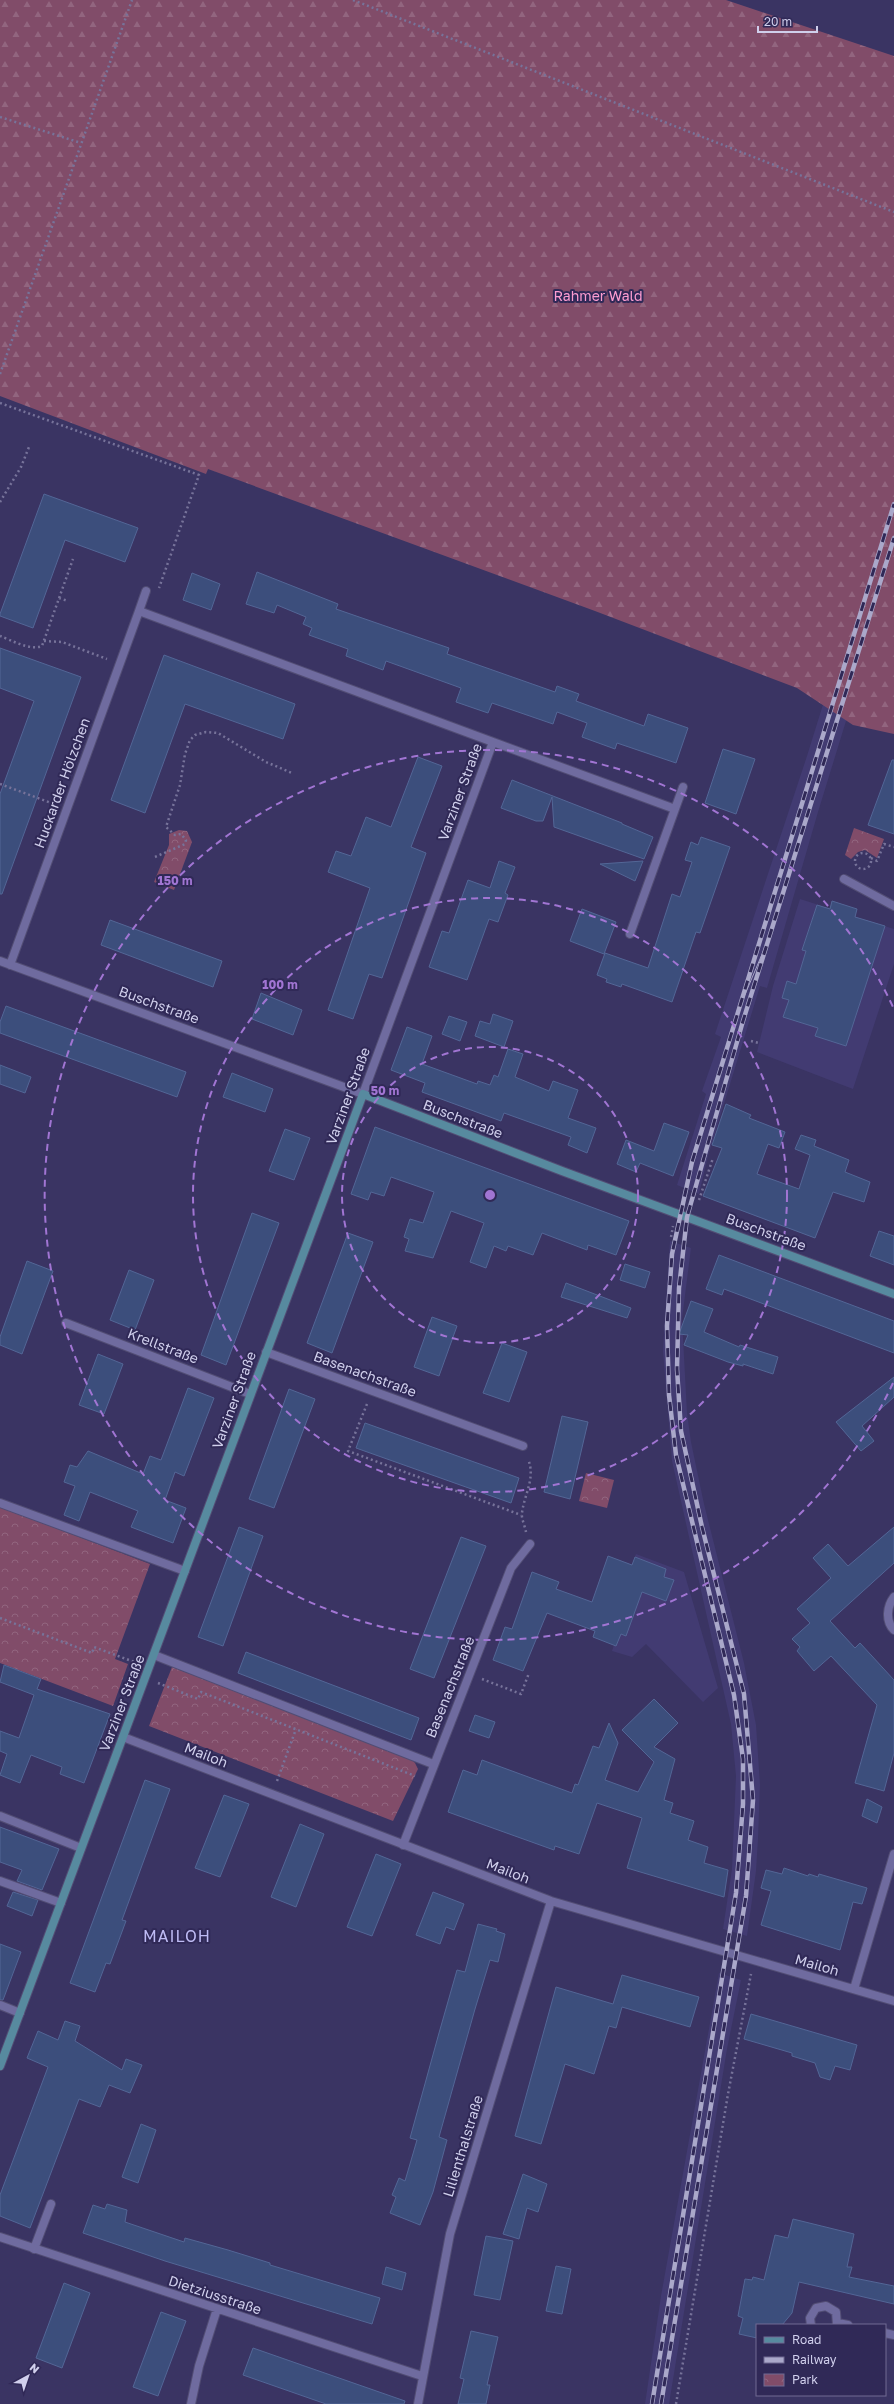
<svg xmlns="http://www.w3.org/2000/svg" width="894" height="2404" viewBox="0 0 894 2404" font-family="'Golos Text',sans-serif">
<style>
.built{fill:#423b72}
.forest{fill:url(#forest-firs)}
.park{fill:url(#park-crowns)}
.building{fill:#3c4e7c;stroke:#536696}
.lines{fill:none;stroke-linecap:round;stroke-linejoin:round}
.lane-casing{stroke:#524d74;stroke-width:10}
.street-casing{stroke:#524d74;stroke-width:10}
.secondary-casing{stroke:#524d74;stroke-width:10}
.path{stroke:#77739a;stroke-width:2.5;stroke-dasharray:2 3;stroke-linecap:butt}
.lane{stroke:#6f6b9f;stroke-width:8}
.street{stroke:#6f6b9f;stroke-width:8}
.secondary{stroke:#578a9f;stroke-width:8}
.tram{stroke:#aaa8ca;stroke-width:1}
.rail-casing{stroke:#aaa8ca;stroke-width:4.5}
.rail{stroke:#302957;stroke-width:3;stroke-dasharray:9;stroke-linecap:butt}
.ring{fill:none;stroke:#a175d3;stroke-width:2;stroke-dasharray:7 5}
.labels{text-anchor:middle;stroke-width:4;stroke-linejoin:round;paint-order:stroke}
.park-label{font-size:14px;fill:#fe9dd1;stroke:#302957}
.street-label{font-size:14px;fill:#d0cfec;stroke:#302957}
.quarter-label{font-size:16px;letter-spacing:1px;fill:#bebbf4;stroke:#302957}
.centre{fill:#a175d3;stroke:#302957;stroke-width:2}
.ring-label{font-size:12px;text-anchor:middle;font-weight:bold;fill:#a175d3;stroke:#302957;stroke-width:4;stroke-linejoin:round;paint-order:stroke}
</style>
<defs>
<pattern id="forest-firs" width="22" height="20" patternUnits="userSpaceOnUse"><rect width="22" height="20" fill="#814c69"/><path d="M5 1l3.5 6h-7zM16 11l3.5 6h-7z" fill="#92657f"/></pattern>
<pattern id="park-crowns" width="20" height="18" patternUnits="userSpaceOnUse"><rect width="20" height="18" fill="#814c69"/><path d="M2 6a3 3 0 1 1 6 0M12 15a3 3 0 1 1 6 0" fill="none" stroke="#92657f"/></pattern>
</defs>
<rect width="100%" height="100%" fill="#3a3463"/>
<path class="built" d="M 894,476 L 894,565 L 818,812 L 767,988 L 760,986 L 708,1156 L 699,1194 L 677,1185 L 706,1094 L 702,1091 L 721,1037 L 715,1034 L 807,756 Z
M 800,899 L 894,929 L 894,964 L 853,1089 L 757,1052 L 773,986 Z
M 670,1241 L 691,1248 L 682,1319 L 687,1413 L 691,1442 L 704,1504 L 744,1663 L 756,1725 L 760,1785 L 758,1839 L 756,1871 L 747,1936 L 723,1929 L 732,1869 L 736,1776 L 731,1724 L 672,1461 L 663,1351 Z
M 636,1554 L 684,1572 L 718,1688 L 703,1702 L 646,1644 L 632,1657 L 612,1651 L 614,1645 L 593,1637 L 597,1625 L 592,1602 L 608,1556 L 632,1565 Z
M 719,1973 L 741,1980 L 727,2049 L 669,2404 L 645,2404 L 661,2296 Z"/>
<path class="forest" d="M 0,0 L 726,0 L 894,56 L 894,734 L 853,725 L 797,688 L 595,611 L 208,469 L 206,474 L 0,396 Z"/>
<path class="park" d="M 854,828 L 884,839 L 877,858 L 865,850 L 858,852 L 851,859 L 845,855 Z
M 179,830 L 187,831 L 192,842 L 174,890 L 154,882 L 169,845 L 169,834 Z
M 586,1473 L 614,1480 L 607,1508 L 579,1501 Z
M 0,1507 L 150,1564 L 115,1659 L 128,1664 L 113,1706 L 0,1663 Z
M 172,1667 L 411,1759 L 415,1763 L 418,1769 L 393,1821 L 149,1726 Z"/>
<path class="building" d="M 44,494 L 138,528 L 125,562 L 65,540 L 33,628 L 0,616 L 0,614 Z
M 257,572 L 338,604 L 336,609 L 449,648 L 447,654 L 555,692 L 557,686 L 579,694 L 576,701 L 644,726 L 648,714 L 688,728 L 676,763 L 617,743 L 615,749 L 582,737 L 587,723 L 557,712 L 553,724 L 492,703 L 488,713 L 456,702 L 461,688 L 386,661 L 383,670 L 346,656 L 348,649 L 309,635 L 312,628 L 303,624 L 306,617 L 277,605 L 274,613 L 246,604 Z
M 192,573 L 220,584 L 211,610 L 183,600 Z
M 0,648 L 81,677 L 2,894 L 0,894 L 0,794 L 34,701 L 0,688 Z
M 164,655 L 295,704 L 283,739 L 185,704 L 145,813 L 111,800 Z
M 723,749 L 755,759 L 736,814 L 705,803 Z
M 418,757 L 442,766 L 411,847 L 426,853 L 382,978 L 369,974 L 353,1019 L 328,1010 L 370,888 L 328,872 L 336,851 L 351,856 L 366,817 L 391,827 Z
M 892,760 L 894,760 L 894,834 L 868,825 Z
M 512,780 L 622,823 L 622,824 L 653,837 L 644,859 L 554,827 L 552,797 L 543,821 L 536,821 L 501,808 Z
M 701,837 L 730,847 L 700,933 L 696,932 L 672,1002 L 622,984 L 621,987 L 606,982 L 607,979 L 597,975 L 605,953 L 648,968 L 672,894 L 680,897 L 692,862 L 685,860 L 691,842 L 698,845 Z
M 499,861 L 515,867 L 505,893 L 508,895 L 498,922 L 489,919 L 467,980 L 429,967 L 442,931 L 449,933 L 468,880 L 490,888 Z
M 643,861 L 635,881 L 600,864 Z
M 832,901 L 857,909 L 855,917 L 885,926 L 846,1046 L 815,1036 L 818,1028 L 783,1017 L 789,1000 L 782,998 L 787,981 L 796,984 L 806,951 L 802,950 L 817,905 L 830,909 Z
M 582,909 L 616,922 L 604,954 L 570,941 Z
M 110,920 L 222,961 L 213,987 L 101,945 Z
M 261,993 L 302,1010 L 293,1035 L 252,1019 Z
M 6,1006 L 186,1072 L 177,1097 L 0,1033 L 0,1022 Z
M 493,1014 L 513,1021 L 504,1047 L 475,1036 L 480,1021 L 490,1024 Z
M 449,1016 L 467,1022 L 460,1041 L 442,1034 Z
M 407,1027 L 432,1036 L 422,1064 L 477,1084 L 478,1081 L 490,1085 L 494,1075 L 498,1077 L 508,1049 L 523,1054 L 515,1077 L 549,1091 L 553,1081 L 578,1090 L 568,1118 L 596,1128 L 587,1153 L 568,1145 L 571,1137 L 504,1113 L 501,1121 L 422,1092 L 425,1083 L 391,1070 Z
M 0,1065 L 31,1077 L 25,1093 L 0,1084 Z
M 232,1073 L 273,1089 L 265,1112 L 223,1097 Z
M 726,1104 L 751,1115 L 749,1118 L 785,1132 L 779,1148 L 768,1144 L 757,1174 L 799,1189 L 810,1155 L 795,1149 L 801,1135 L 816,1140 L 814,1146 L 849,1160 L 845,1172 L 870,1182 L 864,1202 L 833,1192 L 815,1238 L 703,1196 L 722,1148 L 712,1145 Z
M 664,1123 L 689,1132 L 673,1176 L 640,1163 L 636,1172 L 617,1164 L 626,1140 L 654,1151 Z
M 375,1127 L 629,1221 L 616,1255 L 588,1245 L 587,1250 L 542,1233 L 533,1255 L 508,1246 L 506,1251 L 494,1246 L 486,1268 L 470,1262 L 484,1223 L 451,1211 L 433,1258 L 405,1251 L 409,1239 L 404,1237 L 410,1219 L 423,1223 L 434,1192 L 391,1177 L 384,1196 L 371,1192 L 368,1200 L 351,1194 Z
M 285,1129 L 310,1138 L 294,1180 L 269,1171 Z
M 252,1213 L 279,1223 L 226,1365 L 201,1355 Z
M 879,1231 L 894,1236 L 894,1265 L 870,1256 Z
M 348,1233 L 373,1242 L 332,1353 L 307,1343 Z
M 719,1255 L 894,1321 L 894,1353 L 724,1289 L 722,1295 L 706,1289 Z
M 27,1261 L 53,1271 L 22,1354 L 0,1345 L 0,1337 Z
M 625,1264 L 650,1272 L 645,1288 L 620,1280 Z
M 129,1270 L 154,1280 L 135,1330 L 110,1320 Z
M 566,1283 L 631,1308 L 627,1318 L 561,1297 Z
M 691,1301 L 713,1309 L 704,1332 L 739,1347 L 740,1345 L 778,1357 L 773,1374 L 743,1364 L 743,1366 L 728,1362 L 684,1345 L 688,1335 L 679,1334 Z
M 432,1317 L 457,1326 L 439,1376 L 414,1367 Z
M 502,1343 L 527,1352 L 509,1402 L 483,1393 Z
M 98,1354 L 123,1364 L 104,1414 L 79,1405 Z
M 894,1377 L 894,1397 L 862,1426 L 874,1441 L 861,1451 L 836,1422 Z
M 188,1388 L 214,1398 L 184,1476 L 175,1472 L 165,1500 L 186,1508 L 173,1543 L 131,1527 L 138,1511 L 90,1492 L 79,1521 L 64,1515 L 75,1486 L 64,1482 L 70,1465 L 77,1467 L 88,1451 L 143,1474 L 150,1456 L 161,1460 Z
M 289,1389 L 315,1399 L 274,1508 L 249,1499 Z
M 562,1416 L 588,1422 L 570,1499 L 544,1492 Z
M 365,1423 L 519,1478 L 511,1503 L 356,1448 Z
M 239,1527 L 263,1536 L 223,1646 L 198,1637 Z
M 894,1527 L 894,1563 L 830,1621 L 855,1648 L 860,1643 L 894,1680 L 894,1753 L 884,1791 L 855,1783 L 877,1705 L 831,1656 L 814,1671 L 797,1651 L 800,1647 L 792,1639 L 810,1623 L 797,1609 L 831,1578 L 813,1558 L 828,1544 L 848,1566 Z
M 461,1537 L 486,1546 L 434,1678 L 410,1669 Z
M 608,1556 L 632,1565 L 635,1557 L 666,1569 L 664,1577 L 674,1580 L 666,1601 L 642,1592 L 626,1636 L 621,1634 L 616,1646 L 593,1637 L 595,1631 L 547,1613 L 523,1671 L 493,1660 L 505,1627 L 512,1629 L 532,1572 L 559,1582 L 556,1589 L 592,1602 Z
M 246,1652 L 419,1718 L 411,1740 L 238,1673 Z
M 4,1665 L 41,1679 L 37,1689 L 110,1714 L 84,1783 L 60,1774 L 62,1767 L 31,1755 L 20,1783 L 0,1775 L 7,1754 L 0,1751 L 0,1731 L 19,1738 L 34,1695 L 0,1682 Z
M 654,1699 L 678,1723 L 654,1747 L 675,1759 L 664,1800 L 673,1803 L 670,1813 L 694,1821 L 688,1840 L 708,1847 L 704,1863 L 728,1870 L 724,1897 L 627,1868 L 642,1818 L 597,1803 L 579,1854 L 555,1846 L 554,1850 L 448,1812 L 463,1770 L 477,1775 L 482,1760 L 572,1793 L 575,1784 L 578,1785 L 593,1746 L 599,1748 L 609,1723 L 618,1743 L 605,1780 L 638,1792 L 654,1762 L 622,1730 Z
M 475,1715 L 495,1722 L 489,1738 L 469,1731 Z
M 145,1780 L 170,1789 L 122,1920 L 126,1921 L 110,1964 L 106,1963 L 95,1992 L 70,1983 Z
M 224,1795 L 249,1804 L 220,1877 L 195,1868 Z
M 867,1799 L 882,1807 L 877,1823 L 862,1816 Z
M 300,1824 L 324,1834 L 296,1907 L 271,1897 Z
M 0,1827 L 59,1849 L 42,1890 L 17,1881 L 22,1870 L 0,1862 Z
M 376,1854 L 401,1864 L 372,1936 L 347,1927 Z
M 784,1868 L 808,1876 L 809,1874 L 818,1877 L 819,1874 L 867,1888 L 862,1904 L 853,1902 L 840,1950 L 761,1925 L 771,1891 L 761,1888 L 766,1870 L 782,1874 Z
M 13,1892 L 38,1900 L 32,1916 L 7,1906 Z
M 433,1892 L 464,1904 L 454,1930 L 446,1927 L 440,1944 L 416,1935 Z
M 478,1924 L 497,1929 L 496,1931 L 505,1934 L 498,1962 L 490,1960 L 475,2009 L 439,2137 L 447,2140 L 433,2192 L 420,2225 L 390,2213 L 396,2197 L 392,2195 L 399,2178 L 405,2181 L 417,2140 L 410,2138 L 439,2033 L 457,1970 L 465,1972 Z
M 0,1944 L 21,1952 L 3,2000 L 0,2000 Z
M 622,1975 L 699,1997 L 690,2027 L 622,2007 L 616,2028 L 609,2026 L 594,2074 L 565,2064 L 541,2144 L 515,2136 L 556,1987 L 613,2004 Z
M 751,2014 L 857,2045 L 850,2070 L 835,2066 L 830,2080 L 820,2077 L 815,2063 L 792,2056 L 792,2053 L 744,2039 Z
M 65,2021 L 80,2026 L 75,2041 L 122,2070 L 126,2059 L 142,2065 L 130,2093 L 109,2085 L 100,2107 L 79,2099 L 30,2228 L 0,2216 L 0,2195 L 48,2067 L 27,2058 L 38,2031 L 58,2040 Z
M 141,2124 L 156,2130 L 138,2183 L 122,2177 Z
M 523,2174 L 547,2184 L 538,2212 L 527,2208 L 519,2239 L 503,2234 Z
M 107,2204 L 127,2210 L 125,2222 L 184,2242 L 185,2238 L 228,2250 L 270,2263 L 270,2265 L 380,2298 L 372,2324 L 165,2261 L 83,2233 L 93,2205 L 105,2209 Z
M 793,2219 L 854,2234 L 847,2267 L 852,2267 L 849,2277 L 894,2286 L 894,2304 L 799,2282 L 792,2313 L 782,2325 L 757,2325 L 757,2338 L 739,2334 L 743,2318 L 738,2316 L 745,2279 L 752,2280 L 753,2277 L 764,2280 L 775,2235 L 788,2238 Z
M 486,2236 L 513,2241 L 500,2300 L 474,2295 Z
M 556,2266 L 571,2269 L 562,2314 L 546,2311 Z
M 386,2267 L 406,2273 L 402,2290 L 382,2284 Z
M 64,2283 L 90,2293 L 62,2368 L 36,2358 Z
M 161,2312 L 186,2321 L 158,2396 L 133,2387 Z
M 471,2331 L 498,2337 L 487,2385 L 490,2385 L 486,2404 L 458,2404 L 464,2379 L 460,2378 Z
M 253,2348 L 405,2401 L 404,2404 L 326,2404 L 243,2375 Z"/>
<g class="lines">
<defs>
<path id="lane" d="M 844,879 L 894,906
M 0,1503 L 185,1571
M 0,1816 L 81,1848
M 0,1881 L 61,1903
M 0,2005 L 20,2013
M 34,2249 L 51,2204"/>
<path id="street" d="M 139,611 L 146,591
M 675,809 L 683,787
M 0,961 L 363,1094 L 493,742 L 675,809 L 630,934
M 10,965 L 139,611 L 493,742
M 66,1323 L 250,1394
M 266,1352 L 523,1446
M 894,1597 C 887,1606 885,1621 894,1630
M 154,1655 L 433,1764
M 123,1737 L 551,1901 L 894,2001
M 403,1845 L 511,1568 L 530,1544
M 854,1989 L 894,1854
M 0,2237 L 422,2376
M 838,2323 L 848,2325
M 811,2325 L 810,2318 L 816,2308 L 826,2306 L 836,2312 L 837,2325
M 885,2333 L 894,2335
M 191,2404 L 199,2366 L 217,2309
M 418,2404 L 450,2234 L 551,1901"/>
<path id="secondary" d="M 0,2066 L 363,1094 L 562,1171 L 894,1294"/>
</defs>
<use href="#lane" class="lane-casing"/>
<use href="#street" class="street-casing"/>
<use href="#secondary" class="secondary-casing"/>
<path class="path" d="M 353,0 L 894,212
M 0,117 L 81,143
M 0,374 L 132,0
M 0,403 L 199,475 L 159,588
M 0,502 L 21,467 L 29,447
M 59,598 L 68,601
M 0,636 C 11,640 30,651 42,646 L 73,559
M 44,641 L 62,642 L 107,659
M 0,784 L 54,804
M855 861a8 8 0 1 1 16 0a8 8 0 1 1-16 0Z
M 155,857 L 185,844 L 186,840 L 181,834 L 175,835 L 166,827 L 180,785 L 185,754 L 190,740 L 195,735 L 206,732 L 218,733 L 266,762 L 292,773
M 871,858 L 877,861 L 884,844 L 894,847
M 751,1041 L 759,1043
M 699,1200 L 713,1158
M 671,1237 L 673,1226
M 367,1404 L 348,1451 L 521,1515
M 526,1532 C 525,1526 521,1518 522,1513 C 524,1495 536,1478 528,1459
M 0,1618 L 92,1653 L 94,1647 L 137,1663
M 482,1679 L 521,1694 L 529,1673
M 158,1683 L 198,1699 L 201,1692 L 415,1776
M 277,1781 L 296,1729
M 676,2404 L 728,2094 L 751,1974"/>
<use href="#lane" class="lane"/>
<use href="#street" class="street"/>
<use href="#secondary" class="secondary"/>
<path class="tram" d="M 738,1011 L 771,933"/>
<defs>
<path id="rail" d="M 652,2404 L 736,1893 L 743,1804 L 743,1759 L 734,1695 L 676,1455 L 669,1395 L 667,1326 L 672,1254 L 692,1162 L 894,504
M 661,2404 L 746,1896 L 753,1800 L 744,1694 L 702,1527 L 681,1431 L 677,1369 L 679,1288 L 687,1217 L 743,1021 L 894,538"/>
</defs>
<use href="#rail" class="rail-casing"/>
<use href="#rail" class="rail"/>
</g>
<g class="ring">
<circle cx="490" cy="1195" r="148"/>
<circle cx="490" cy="1195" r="297"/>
<path d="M893 1383A445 445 0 1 1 893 1007"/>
</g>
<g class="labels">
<g class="park-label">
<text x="598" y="301">Rahmer Wald</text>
</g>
<g class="street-label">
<text transform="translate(62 783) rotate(-70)" y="5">Huckarder Hölzchen</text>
<text transform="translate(460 792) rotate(-70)" y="5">Varziner Straße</text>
<text transform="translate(159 1005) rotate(20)" y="5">Buschstraße</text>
<text transform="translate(348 1096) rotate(-70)" y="5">Varziner Straße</text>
<text transform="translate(463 1119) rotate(21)" y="5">Buschstraße</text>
<text transform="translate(766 1232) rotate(20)" y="5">Buschstraße</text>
<text transform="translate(163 1346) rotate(21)" y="5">Krellstraße</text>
<text transform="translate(365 1374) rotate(20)" y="5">Basenachstraße</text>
<text transform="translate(234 1400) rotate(-70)" y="5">Varziner Straße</text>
<text transform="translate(450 1687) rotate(-68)" y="5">Basenachstraße</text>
<text transform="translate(122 1703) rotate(-69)" y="5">Varziner Straße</text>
<text transform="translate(206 1755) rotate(21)" y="5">Mailoh</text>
<text transform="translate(508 1871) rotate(21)" y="5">Mailoh</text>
<text transform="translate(817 1965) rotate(16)" y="5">Mailoh</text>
<text transform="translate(463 2146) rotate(-73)" y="5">Lilienthalstraße</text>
<text transform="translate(215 2295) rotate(18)" y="5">Dietziusstraße</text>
</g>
<g class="quarter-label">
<text x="177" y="1942">MAILOH</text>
</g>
</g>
<circle cx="490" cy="1195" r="6" class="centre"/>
<g class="ring-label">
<text x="175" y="885">150 m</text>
<text x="280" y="989">100 m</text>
<text x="385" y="1095">50 m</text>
</g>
<rect x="756" y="2324" width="130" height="72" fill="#302957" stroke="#706b93"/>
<rect x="764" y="2337" width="20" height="6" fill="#578a9f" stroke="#706b93"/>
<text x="792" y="2344" font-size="12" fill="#d0cfec">Road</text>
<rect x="764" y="2357" width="20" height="6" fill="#aaa8ca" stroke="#706b93"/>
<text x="792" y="2364" font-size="12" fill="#d0cfec">Railway</text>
<rect x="764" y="2374" width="20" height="12" fill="url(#park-crowns)" stroke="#706b93"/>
<text x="792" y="2384" font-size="12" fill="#d0cfec">Park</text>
<g transform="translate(28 2376) rotate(40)" stroke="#302957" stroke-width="3" paint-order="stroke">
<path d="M0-3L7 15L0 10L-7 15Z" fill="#d0cfec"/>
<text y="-6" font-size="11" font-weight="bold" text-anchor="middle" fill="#d0cfec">N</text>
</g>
<path d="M758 26v6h59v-6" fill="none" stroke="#d0cfec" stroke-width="2"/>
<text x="764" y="26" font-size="12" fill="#d0cfec" stroke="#302957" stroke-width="3" paint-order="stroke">20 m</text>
</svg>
